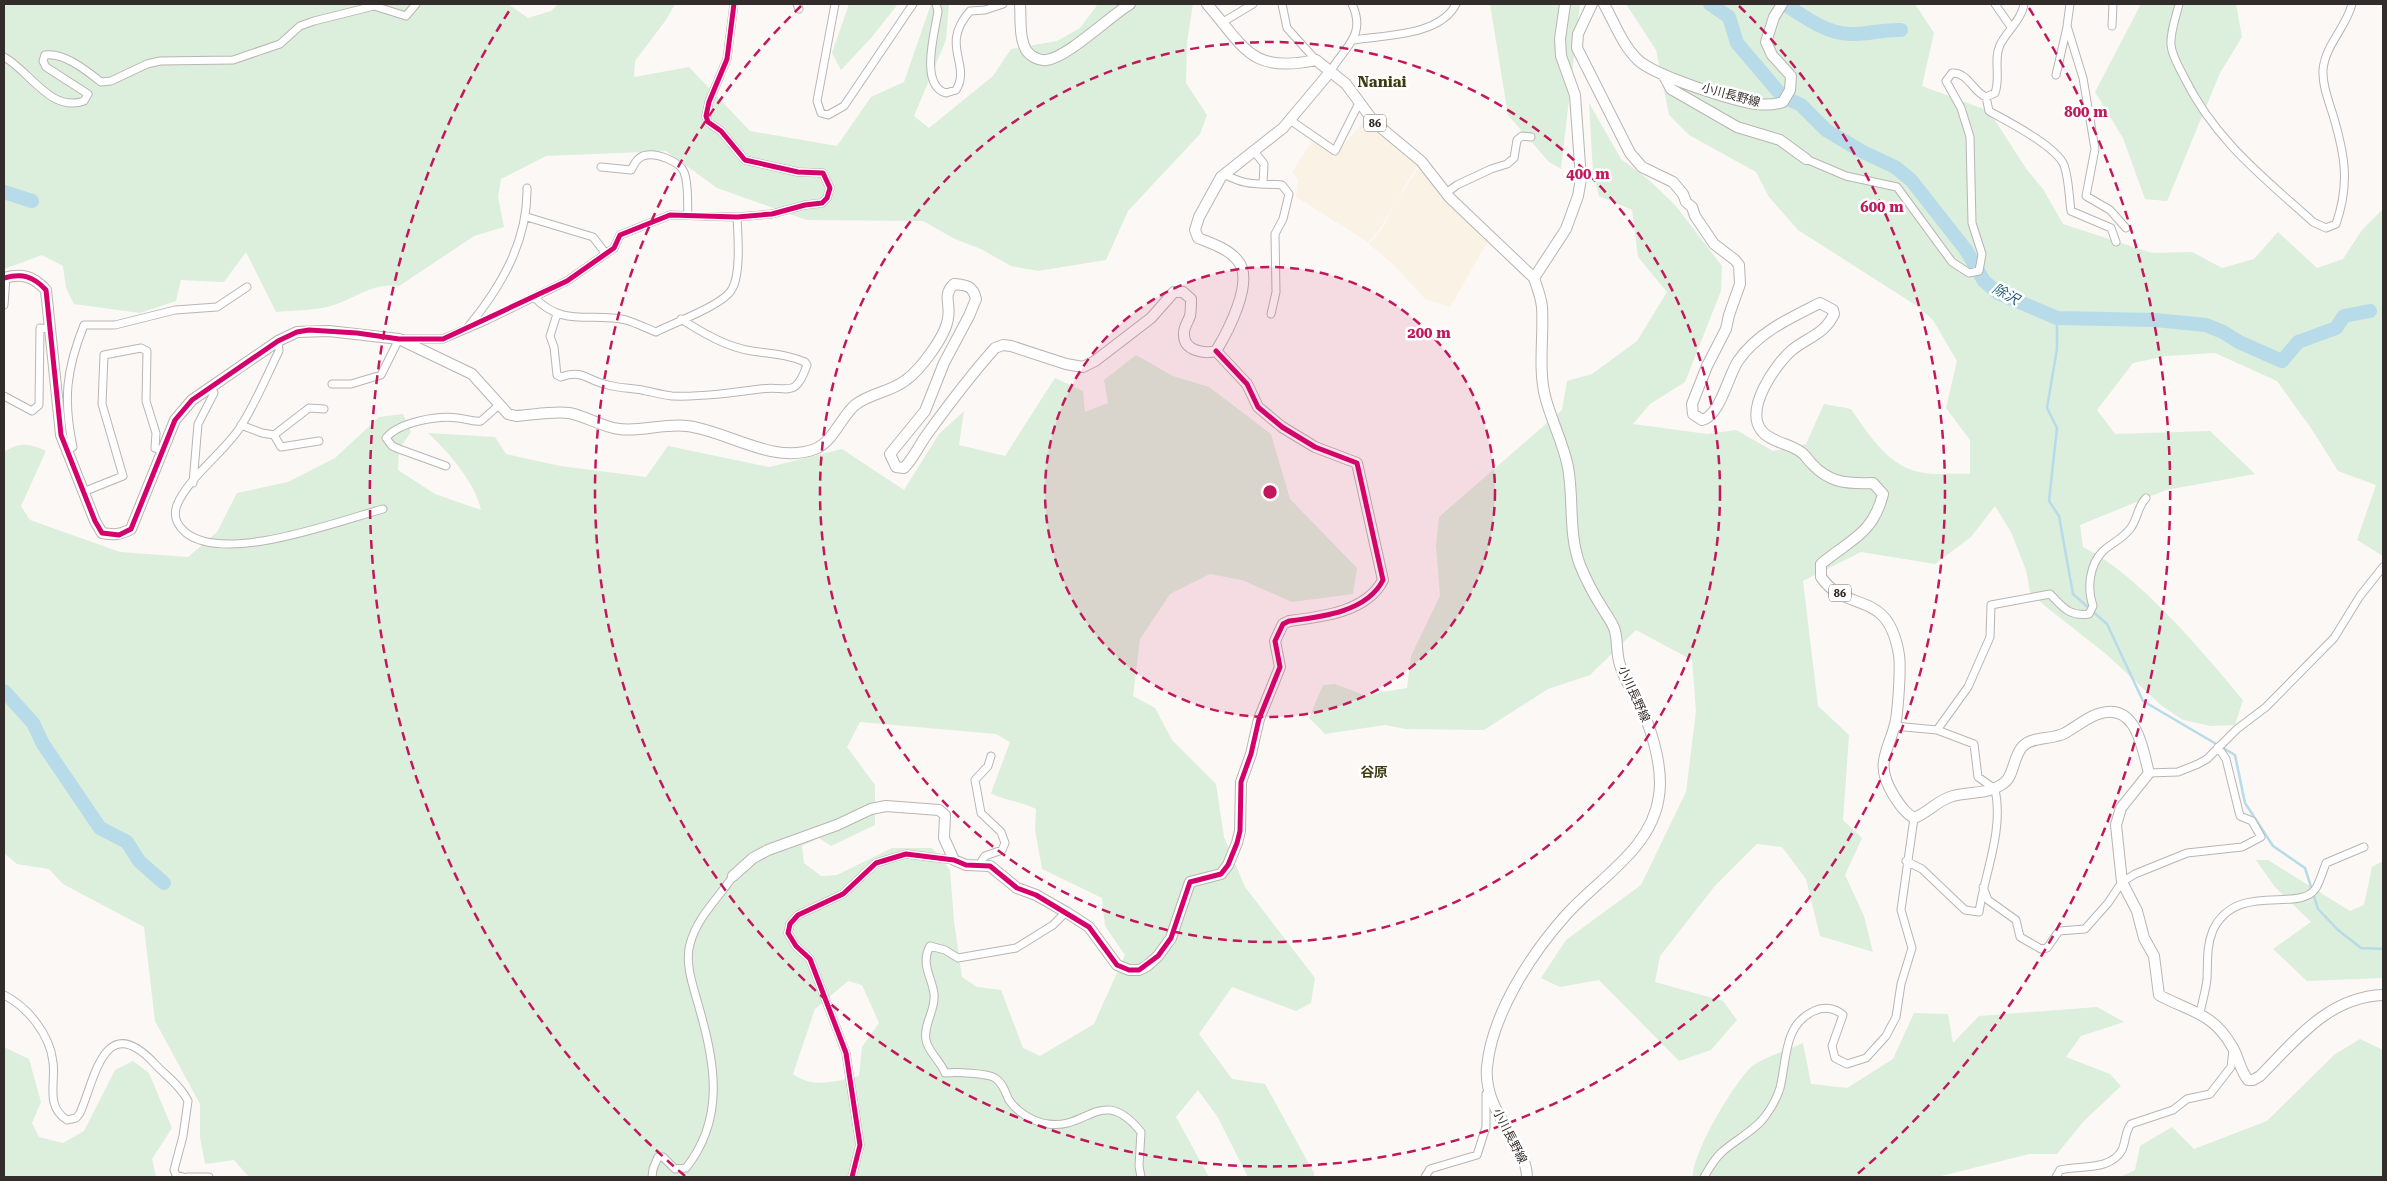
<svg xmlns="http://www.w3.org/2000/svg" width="2387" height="1181" viewBox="0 0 2387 1181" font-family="'Roboto Serif','Noto Sans JP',serif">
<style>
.education{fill:#fbf2e6}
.green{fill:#dceedc;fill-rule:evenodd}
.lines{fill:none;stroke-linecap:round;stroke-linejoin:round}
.stream{stroke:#b7dbe8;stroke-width:2.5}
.river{stroke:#b7dbe8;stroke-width:14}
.street-casing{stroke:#b9b5b3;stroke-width:9}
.secondary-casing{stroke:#b9b5b3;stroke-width:12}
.primary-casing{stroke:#b9b5b3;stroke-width:12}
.street{stroke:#fffefe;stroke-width:7}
.secondary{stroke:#fffefe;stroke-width:10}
.primary{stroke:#fffefe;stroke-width:10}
.cycleway-casing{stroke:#fff;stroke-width:8}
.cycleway{stroke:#d6006c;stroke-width:5}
.ring{fill:none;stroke:#c2185b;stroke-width:2.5;stroke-dasharray:9 6}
.labels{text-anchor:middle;stroke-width:5;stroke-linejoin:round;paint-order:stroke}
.shield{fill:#fff;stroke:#706c6a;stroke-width:1}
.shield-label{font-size:11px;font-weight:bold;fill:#322d2a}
.street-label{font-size:12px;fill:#322d2a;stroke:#fff}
.water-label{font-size:14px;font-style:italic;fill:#1e5f76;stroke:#fff}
.neighbourhood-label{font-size:14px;font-weight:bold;fill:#3c3c13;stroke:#fff}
.quarter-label{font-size:15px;font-weight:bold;fill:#3c3c13;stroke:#fff}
.centre{fill:#c2185b;stroke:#fff;stroke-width:2.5}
.ring-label{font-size:15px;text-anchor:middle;font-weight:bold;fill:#c2185b;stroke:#fff;stroke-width:5;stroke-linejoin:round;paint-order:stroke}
</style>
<rect width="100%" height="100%" fill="#fcf8f5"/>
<path class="education" d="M 1365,120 L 1383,137 L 1405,152 L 1417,166 L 1396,201 L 1419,168 L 1444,200 L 1488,241 L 1450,307 L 1425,299 L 1394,265 L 1369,244 L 1382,229 L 1395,204 L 1379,230 L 1368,242 L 1296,197 L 1298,180 L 1292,172 L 1312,141 L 1335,155 Z"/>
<path class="green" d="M 4,4 L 508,4 L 528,18 L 551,11 L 558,4 L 675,4 L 666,20 L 635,61 L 634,77 L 689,67 L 750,131 L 837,146 L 871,97 L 904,82 L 931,4 L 949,4 L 946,40 L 914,116 L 929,128 L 993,76 L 1011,49 L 1057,41 L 1080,28 L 1098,4 L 1193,4 L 1187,42 L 1186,83 L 1207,115 L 1200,134 L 1128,211 L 1106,260 L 1038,271 L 1011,266 L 981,249 L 955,239 L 923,221 L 807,220 L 717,188 L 666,151 L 546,156 L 501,179 L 498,197 L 504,227 L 474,236 L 399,286 C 372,283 358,297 334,305 C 317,311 294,310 276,312 L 246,252 L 224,282 L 181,280 L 176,301 L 140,313 L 74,304 L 66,288 L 63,266 L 42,255 L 4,269 Z
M 849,4 L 898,4 L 871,38 L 841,70 L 832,53 Z
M 1490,4 L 1580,4 L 1561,169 L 1549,162 L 1508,115 Z
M 1626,4 L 1915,4 L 1934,33 L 1922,86 L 1989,111 L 2027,170 L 2043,189 L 2063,224 L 2152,253 L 2192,252 L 2222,268 L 2254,259 L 2278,232 L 2317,268 L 2343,259 L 2362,230 L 2383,209 L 2383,556 L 2357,540 L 2376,485 L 2338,471 L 2311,428 L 2277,381 L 2215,353 L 2166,356 L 2133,363 L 2097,410 L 2115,434 L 2210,431 L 2255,474 L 2166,490 L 2080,525 L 2083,547 C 2138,574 2203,652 2243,700 L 2235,725 L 2211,726 L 2183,720 L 2162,706 L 2106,654 L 2045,606 L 2030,592 L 2026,570 L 2011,532 L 1995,506 L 1971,537 L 1935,564 L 1861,552 L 1803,581 L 1818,706 L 1849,735 L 1843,820 L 1862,838 L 1845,875 L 1864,916 L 1873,952 L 1820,936 L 1806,879 L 1782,847 L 1757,844 L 1714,887 L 1660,956 L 1655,982 L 1723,1001 L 1737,1020 L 1711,1050 L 1679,1061 L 1599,980 L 1560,987 L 1541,978 L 1566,940 L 1641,885 L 1686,792 L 1696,711 L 1692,660 L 1636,630 L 1590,675 L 1548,689 L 1484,730 L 1406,729 L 1385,725 L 1325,734 L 1309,718 L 1323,685 L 1335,684 L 1364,695 L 1407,688 L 1411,656 L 1440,596 L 1436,545 L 1439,517 L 1562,410 L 1567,381 L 1592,374 L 1637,341 L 1667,292 L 1638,257 L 1632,210 L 1599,196 L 1593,173 L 1589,103 L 1621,159 L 1649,180 L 1675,205 L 1722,266 L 1721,291 L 1685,382 L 1650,404 L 1633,424 L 1707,434 L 1736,430 L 1773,451 L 1806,444 L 1824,404 L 1851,409 C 1867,432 1886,463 1915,471 C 1931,476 1953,473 1970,474 L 1970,440 L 1946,408 L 1957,361 L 1933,320 L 1917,306 L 1798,230 L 1769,197 L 1756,172 L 1689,135 L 1669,115 L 1656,50 Z
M 2141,4 L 2236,4 L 2242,37 L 2220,73 L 2167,201 L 2145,199 L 2123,138 L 2095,92 Z
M 1136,355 L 1173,376 L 1209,387 L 1271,434 L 1290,499 L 1357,568 L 1353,594 L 1292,602 L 1242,580 L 1210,574 L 1170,594 L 1140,639 L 1133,696 L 1155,708 L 1172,740 L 1216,784 L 1224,837 L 1245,887 L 1315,978 L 1311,1003 L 1296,1011 L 1232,987 L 1199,1034 L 1232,1079 L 1265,1084 L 1314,1173 L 1314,1177 L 1248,1177 L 1217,1116 L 1198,1090 L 1176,1117 L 1209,1177 L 249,1177 L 234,1160 L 205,1164 L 200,1137 L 200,1104 L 155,1021 L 144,927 L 63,884 L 49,869 L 17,864 L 4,853 L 4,452 C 19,442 29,443 46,451 L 21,506 L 30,520 L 120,552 L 188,557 L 217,532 L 237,493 L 288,482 L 335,458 L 379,417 L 403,414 L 411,432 L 399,449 L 398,470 L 435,494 L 481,510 C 476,484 448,451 428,433 L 495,437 L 506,454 L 560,466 L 646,477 L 668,446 L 769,467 L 842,449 L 904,490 L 939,434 L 964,411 L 959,445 L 1005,456 L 1055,378 L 1083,391 L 1085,412 L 1108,403 L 1104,380 ZM 860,722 L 996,734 L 1010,742 L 991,793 C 1005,801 1021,801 1036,809 L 1035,829 L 1042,869 L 1102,898 L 1105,926 L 1125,955 L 1094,1024 L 1040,1056 L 1023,1048 L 1001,990 L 977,987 L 962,977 L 954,921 L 950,870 L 932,848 L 892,848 L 837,875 L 821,876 L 804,863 L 802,846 L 819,838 L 831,846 L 875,825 L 875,785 L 847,747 ZM 848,981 L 862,985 L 879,1023 L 862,1047 L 859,1076 C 838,1081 812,1089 793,1074 L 815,1009 Z
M 2256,860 L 2268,860 L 2350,911 L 2364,905 L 2372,867 L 2383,861 L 2383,978 L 2307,981 L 2273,949 L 2311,922 L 2275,887 Z
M 2097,1007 L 2124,1022 L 2081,1036 L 2066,1057 L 2110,1074 L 2121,1086 L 2083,1122 L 2057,1154 L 2029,1154 L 1937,1177 L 1693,1177 C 1692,1153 1733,1085 1751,1067 C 1759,1060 1791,1048 1803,1043 L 1811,1084 L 1847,1088 L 1893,1059 L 1914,1013 L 1948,1014 L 1953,1043 L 1979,1016 Z
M 2360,1039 L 2383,1050 L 2383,1177 L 2120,1177 L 2135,1170 L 2140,1146 L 2172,1127 L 2194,1149 L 2267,1121 L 2334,1055 Z
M 4,1047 L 29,1059 L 41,1102 L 32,1123 L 39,1137 L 63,1143 L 84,1131 L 115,1070 L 133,1061 L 149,1073 L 172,1128 L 152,1159 L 156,1177 L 4,1177 Z"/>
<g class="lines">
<path class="stream" d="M 2057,318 L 2057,349 L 2047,408 L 2057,428 L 2049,501 L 2059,516 L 2073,594 L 2107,624 L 2143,701 L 2235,755 L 2245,803 L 2273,846 L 2305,868 L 2318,909 L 2338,930 L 2361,948 L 2383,949"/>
<path class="river" d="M 1710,4 L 1729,17 L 1737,43 L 1782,96 L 1801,105 L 1826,130 L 1861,151 L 1895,167 L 1911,180 L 1966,250 L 1984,281 L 1998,293 L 2057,318 L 2155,320 L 2206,325 L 2223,332 L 2239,342 L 2282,361 L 2298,342 L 2336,328 L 2344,316 L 2370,311
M 1784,4 C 1805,17 1825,33 1850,34 C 1867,35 1883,29 1901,30
M 4,192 L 32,201
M 4,691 L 33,723 L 43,744 L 100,828 L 127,842 L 139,861 L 164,883"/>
<defs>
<path id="street" d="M 797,4 L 799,9
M 835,4 L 817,101 L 821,113 L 828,115 L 844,106 L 913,4
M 936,4 L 938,11 C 935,32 919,85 946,93 L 956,90 C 972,64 939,46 970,11 L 985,10 L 1003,4
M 1282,4 L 1287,28 L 1316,60
M 1995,4 L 2011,27
M 2070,4 L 2067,26 L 2083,78 L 2095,149 L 2086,196 L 2110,210 L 2126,228
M 2179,4 C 2176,17 2170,32 2171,45 C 2172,56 2179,67 2184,77 C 2215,140 2262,176 2313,222 L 2326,228 L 2336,224 C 2350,184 2345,155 2333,115 C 2329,102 2322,85 2323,70 C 2325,45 2346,28 2352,4
M 1223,22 L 1253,4
M 2112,26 L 2113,4
M 1354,40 C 1385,35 1440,36 1456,4
M 4,57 C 29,70 50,113 84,101 L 88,94 L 46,67 L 43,61 L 45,55 C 64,52 87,71 101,82 L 111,81 L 147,64 L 160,61 L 233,60 L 280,44 L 300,26 L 314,21 L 374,6 L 406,16 L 416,4
M 1330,72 C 1344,47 1367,36 1352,4
M 2056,75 L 2067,27
M 1986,97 L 1989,111 C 2007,121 2056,146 2064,165 C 2069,179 2069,197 2071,211 L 2111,228 L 2116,242
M 1290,120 L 1335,151 L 1359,103
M 1254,151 L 1264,164 L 1263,184
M 1806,159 L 1846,176 L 1897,187 L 1952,262 L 1969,273 L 1979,271 L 1982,254 L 1972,223 L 1970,137 L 1961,108 L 1946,81 L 1952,73 C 1968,72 1973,92 1986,97 L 1995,93 C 2001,77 1993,60 2000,45 C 2007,31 2022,19 2024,4
M 601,167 L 631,170 C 635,163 638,156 647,155 C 658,153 680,162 684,172 C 689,184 687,202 688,215
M 1224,174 C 1248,187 1258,183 1282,185 L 1289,194 L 1283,219 L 1275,234 L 1276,292 L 1271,314
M 1446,193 L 1457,185 L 1491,169 L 1507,164 L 1514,158 L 1517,140 L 1522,136 L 1531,137
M 527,217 L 593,237 L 606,254
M 534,297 C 563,328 591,312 626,320 C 636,323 646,328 656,332 C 673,323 724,305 732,289 C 741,274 738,235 737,217
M 4,305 L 6,277
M 557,314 L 550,336 L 554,347 L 557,375 L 561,377 C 584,369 587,381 608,385 C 619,388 630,388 642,390 C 652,392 662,395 672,396 C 701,397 731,393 760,389 C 788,385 795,400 807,365 L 805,362 C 785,354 772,354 752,351 C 726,347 703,333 681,319
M 468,327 C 501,287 528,241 527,188
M 278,341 L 279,351 C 266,377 255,405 239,429 C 222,454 188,478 177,505 C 173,516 176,524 185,532 C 224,565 338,521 383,509
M 332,384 L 351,384 L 381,375 L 399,339 L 443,339 L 487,320 L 567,281 L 614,248 L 620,235 L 670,215 L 737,217 L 772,214 L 805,205 L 822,203 L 827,198 L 830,188 L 823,173 L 798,172 L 745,160 L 721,131 L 708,122 L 706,116 L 709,102 L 727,59 L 734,4
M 4,396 L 32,411 L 39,405 L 40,328 L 50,329
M 241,425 L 262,433 L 274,435 L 309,408 L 324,409
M 274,435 L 281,447 L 319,441
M 66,450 L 73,447 C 63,400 66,370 84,325 L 115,325 L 175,310 L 217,307 L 247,287
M 446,466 L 399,449 L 392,446 L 386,438 C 399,422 438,415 458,418 C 467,419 473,422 481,421 L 499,405
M 193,483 L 198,424 L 214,393 L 212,388
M 83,492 L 123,476 L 102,404 L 104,355 L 141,348 L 147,351 L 146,401 L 156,433 L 155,448 L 164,450
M 1894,726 L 1937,730 L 1974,744 L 1978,777 L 1995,789 C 2004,830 1985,872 1979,912 L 1965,910 L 1922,869 L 1906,861
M 1937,730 L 1968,687 L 1990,637 L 1991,605 L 2050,594 C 2063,607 2069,617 2089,614 L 2093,606 C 2087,589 2089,565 2103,551 C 2112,543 2122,539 2130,529 C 2138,519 2137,507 2146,498
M 2149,773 L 2178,772 L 2198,764 L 2207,759 L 2237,729 L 2266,707 L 2334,638 L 2360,596 L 2383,567
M 979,865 L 985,856 L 1002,850 L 1005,843 L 1001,832 L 981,813 L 975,780 L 988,766 L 991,756
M 1983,887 L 1988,900 L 2016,920 L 2020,937 L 2041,949 L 2047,948 L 2059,931 L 2085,929 L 2108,903 L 2122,882 L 2135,874 L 2187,853 L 2242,847 L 2261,837 L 2252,821 L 2240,816 L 2226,759 L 2218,747
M 1066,912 L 1053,925 L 1016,948 L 958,958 L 945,950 L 930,946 C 920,964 932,977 934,994 C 936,1010 923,1024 926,1040 C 928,1052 940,1060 945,1073 C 956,1072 987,1073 995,1078 C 1003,1083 1005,1092 1009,1100 C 1017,1112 1033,1122 1048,1124 C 1088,1130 1102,1084 1141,1132 L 1139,1166 L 1141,1177
M 4,995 C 28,1007 50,1035 53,1062 C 56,1083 45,1106 67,1120 L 76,1118 L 80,1113 C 95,1079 104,1010 154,1063 C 165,1075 181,1086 188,1101 L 183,1136 L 174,1170 L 176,1175 L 183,1177
M 2200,1013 C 2202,1002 2206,990 2207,979 C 2208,962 2206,947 2213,930 C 2237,880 2300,914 2316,888 C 2320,881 2323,871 2326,863 L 2364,847
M 187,1177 L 209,1177
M 652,1177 L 653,1169 L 658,1157 L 663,1157 L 675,1169 L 686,1168 C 724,1120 716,1066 700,1011 C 695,991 684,965 690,944 C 697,917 718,899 733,876
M 852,1177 L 860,1145 L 846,1053 L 810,959 L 796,946 L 788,933 L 790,924 L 798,915 L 843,894 L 876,863 L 906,854 L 954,860
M 1425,1177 L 1430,1169 L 1477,1155 L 1486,1127 L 1486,1094 L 1489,1093
M 1704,1177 C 1709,1169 1714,1159 1722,1152 C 1735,1140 1756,1130 1766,1115 C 1772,1107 1777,1098 1780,1088 C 1787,1060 1783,1025 1814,1011 C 1824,1006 1835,1008 1843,1015 L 1832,1046 L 1835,1058 L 1847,1064 L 1866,1058 L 1886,1036 L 1896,1017 L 1901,984 L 1912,948 L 1901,910 L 1914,818
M 2056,1177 L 2060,1170 C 2081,1165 2110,1171 2122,1150 C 2126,1141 2125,1131 2131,1124 L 2173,1110 L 2187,1099 L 2210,1094 L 2231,1067 L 2233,1050"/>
<path id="secondary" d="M 1604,4 C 1614,22 1623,46 1638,60 C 1655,76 1731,100 1756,104 C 1765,105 1774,105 1783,102 L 1790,90 L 1791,76 L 1772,55 L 1766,42 L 1774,17 L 1782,4
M 1664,76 L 1671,89 L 1737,127 L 1780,140 L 1806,159
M 4,278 C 22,273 33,276 46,290 L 61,435 L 95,521 L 102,533 C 114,535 120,535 131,529 L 175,420 L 192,400 L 278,341 L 297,332 L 329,331 L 399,339 L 472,374 L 508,414 L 516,416 C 533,415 552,411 569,413 C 586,416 602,427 619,429 C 641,432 665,423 687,426 C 728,431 773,465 815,449 C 833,442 841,417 855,405 C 870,393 891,392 906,380 C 920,370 946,336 948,318 C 951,304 942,295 954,284 C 967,285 973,286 976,299 L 969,316 L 944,363 L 925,411 L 890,454 L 896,467 L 904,468 C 914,458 919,445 928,433 C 949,404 971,375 995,348 L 1003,345 L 1011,346 L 1066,364 L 1083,367 L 1095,361 L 1151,318 L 1174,292 L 1183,292 L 1191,299 C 1191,305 1191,311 1190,316 C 1188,322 1183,328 1184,335 C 1184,351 1205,354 1216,351
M 1216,351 C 1227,333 1255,281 1238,261 C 1229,249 1211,243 1198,238 L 1195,230 L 1199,217 L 1221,177 L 1283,128 L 1330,72
M 733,876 L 753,858 L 768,850 L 837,825 L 871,809 L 886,806 L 939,810 L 945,815 L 944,838 L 954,860 L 966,865 L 990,866 L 1017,888 L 1036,895 L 1066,912 L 1089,927 L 1117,965 L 1129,970 L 1139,970 L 1147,966 L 1158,956 L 1171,938 L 1190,882 L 1221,874 L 1228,865 L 1237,843 L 1240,831 L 1241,782 L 1251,754 L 1259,719 L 1280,667 L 1275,641 L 1283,624 L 1289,621 C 1321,617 1367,612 1383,580 L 1357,463 L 1315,447 L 1282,427 L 1258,407 L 1247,384 L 1216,351
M 1527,1177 C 1526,1141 1483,1113 1487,1067 C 1492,1014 1531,954 1566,915 C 1599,878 1652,849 1659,796 C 1663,771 1654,738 1644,714 C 1637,698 1625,682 1620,665 C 1616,654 1618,642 1615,631 C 1613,623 1607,616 1603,609 C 1594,595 1586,580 1580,565 C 1568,533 1574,500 1568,467 C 1563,442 1551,420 1545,396 C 1538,368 1544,335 1542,307 C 1541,297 1537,287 1534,278"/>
<path id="primary" d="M 1020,4 C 1021,18 1019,37 1026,50 C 1030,56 1039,61 1046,60 C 1067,58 1110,16 1130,4
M 1207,4 C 1245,48 1251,74 1316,60 L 1346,84 L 1374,122 L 1421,161 L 1450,198 L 1534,278 L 1566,229 L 1578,196 L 1581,179 L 1575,95 L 1561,56 L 1560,39 L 1565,4
M 1592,4 L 1578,34 L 1577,48 L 1630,153 L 1642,167 L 1673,182 L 1683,194 L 1686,202 L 1692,207 L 1695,216 L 1714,244 L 1735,260 L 1739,265 L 1740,284 L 1729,315 L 1726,329 L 1707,366 L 1692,404 L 1693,414 L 1702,420 C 1720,416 1728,376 1738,361 C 1757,333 1790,318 1820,303 L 1833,310 L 1834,314 C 1825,334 1808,337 1792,350 C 1775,365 1745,408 1761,430 C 1768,440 1784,443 1794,448 C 1803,452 1805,456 1811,463 C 1829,483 1847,484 1873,483 L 1883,494 C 1873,534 1851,539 1821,564 L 1821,577 C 1847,615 1888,587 1899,655 C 1901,668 1898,707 1896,720 C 1889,752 1873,762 1894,796 C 1900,805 1905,813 1914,818 C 1928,813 1939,799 1953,796 C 1971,791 1988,795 2004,783 C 2014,776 2013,756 2023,746 C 2033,736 2052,740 2065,733 C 2076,727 2086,718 2098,714 C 2136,701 2142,747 2149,773 L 2121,808 L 2116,825 L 2122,882 L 2137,911 L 2144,938 L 2154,956 L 2159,995 C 2190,1012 2213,1012 2233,1048 C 2239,1059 2240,1070 2248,1080 L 2253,1080 L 2260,1076 C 2296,1040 2328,997 2383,995"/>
</defs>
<use href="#street" class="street-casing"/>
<use href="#secondary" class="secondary-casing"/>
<use href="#primary" class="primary-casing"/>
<use href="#street" class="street"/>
<use href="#secondary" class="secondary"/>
<use href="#primary" class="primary"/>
<defs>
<path id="cycleway" d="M 4,278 C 22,273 33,276 46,290 L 61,435 L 95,521 L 102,533 L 119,535 L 131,529 L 175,420 L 192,400 L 278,341 L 297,332 L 309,330 L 357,333 L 399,339 L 443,339 L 567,281 L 614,248 L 620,235 L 670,215 L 737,217 L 772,214 L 805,205 L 822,203 L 827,198 L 830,188 L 823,173 L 798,172 L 745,160 L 721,131 L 708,122 L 706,116 L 709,102 L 727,59 L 734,4
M 852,1177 L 860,1145 L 846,1053 L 810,959 L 796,946 L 788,933 L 790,924 L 798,915 L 843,894 L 876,863 L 906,854 L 954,860 L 966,865 L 990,866 L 1017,888 L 1036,895 L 1089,927 L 1117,965 L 1129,970 L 1139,970 L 1158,956 L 1171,938 L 1190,882 L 1221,874 L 1228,865 L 1237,843 L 1240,831 L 1241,782 L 1251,754 L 1259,719 L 1280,667 L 1275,641 L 1283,624 L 1289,621 C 1321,617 1367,612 1383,580 L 1357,463 L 1315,447 L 1282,427 L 1258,407 L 1247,384 L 1216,351"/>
</defs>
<use href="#cycleway" class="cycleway-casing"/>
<use href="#cycleway" class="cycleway"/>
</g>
<circle cx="1270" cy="492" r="225" fill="#c2185b" fill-opacity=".12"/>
<g class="ring">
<circle cx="1270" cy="492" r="225"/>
<circle cx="1270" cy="492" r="450"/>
<path d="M1739 6A675 675 0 1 1 801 6"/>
<path d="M685 1176A900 900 0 0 1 511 8M2029 8A900 900 0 0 1 1855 1176"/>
</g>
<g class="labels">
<g class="shield">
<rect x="1364" y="114.5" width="22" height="17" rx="4"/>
<rect x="1829" y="584.5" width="22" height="17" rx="4"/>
</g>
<g class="shield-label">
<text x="1375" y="127">86</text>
<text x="1840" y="597">86</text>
</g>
<g class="street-label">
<text transform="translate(1731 95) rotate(15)" y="4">小川長野線</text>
<text transform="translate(1634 694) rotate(66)" y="4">小川長野線</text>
<text transform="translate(1510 1136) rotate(63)" y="4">小川長野線</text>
</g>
<g class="water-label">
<text transform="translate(2006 294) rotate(29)" y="5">除沢</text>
</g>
<g class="neighbourhood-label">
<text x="1374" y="777">谷原</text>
</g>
<g class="quarter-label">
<text x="1382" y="87">Naniai</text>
</g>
</g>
<circle cx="1270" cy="492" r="8" class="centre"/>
<g class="ring-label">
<text x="2086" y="117">800 m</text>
<text x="1588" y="179">400 m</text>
<text x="1882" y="212">600 m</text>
<text x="1429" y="338">200 m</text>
</g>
<rect width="2387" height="1181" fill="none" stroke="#322d2a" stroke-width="10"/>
</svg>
